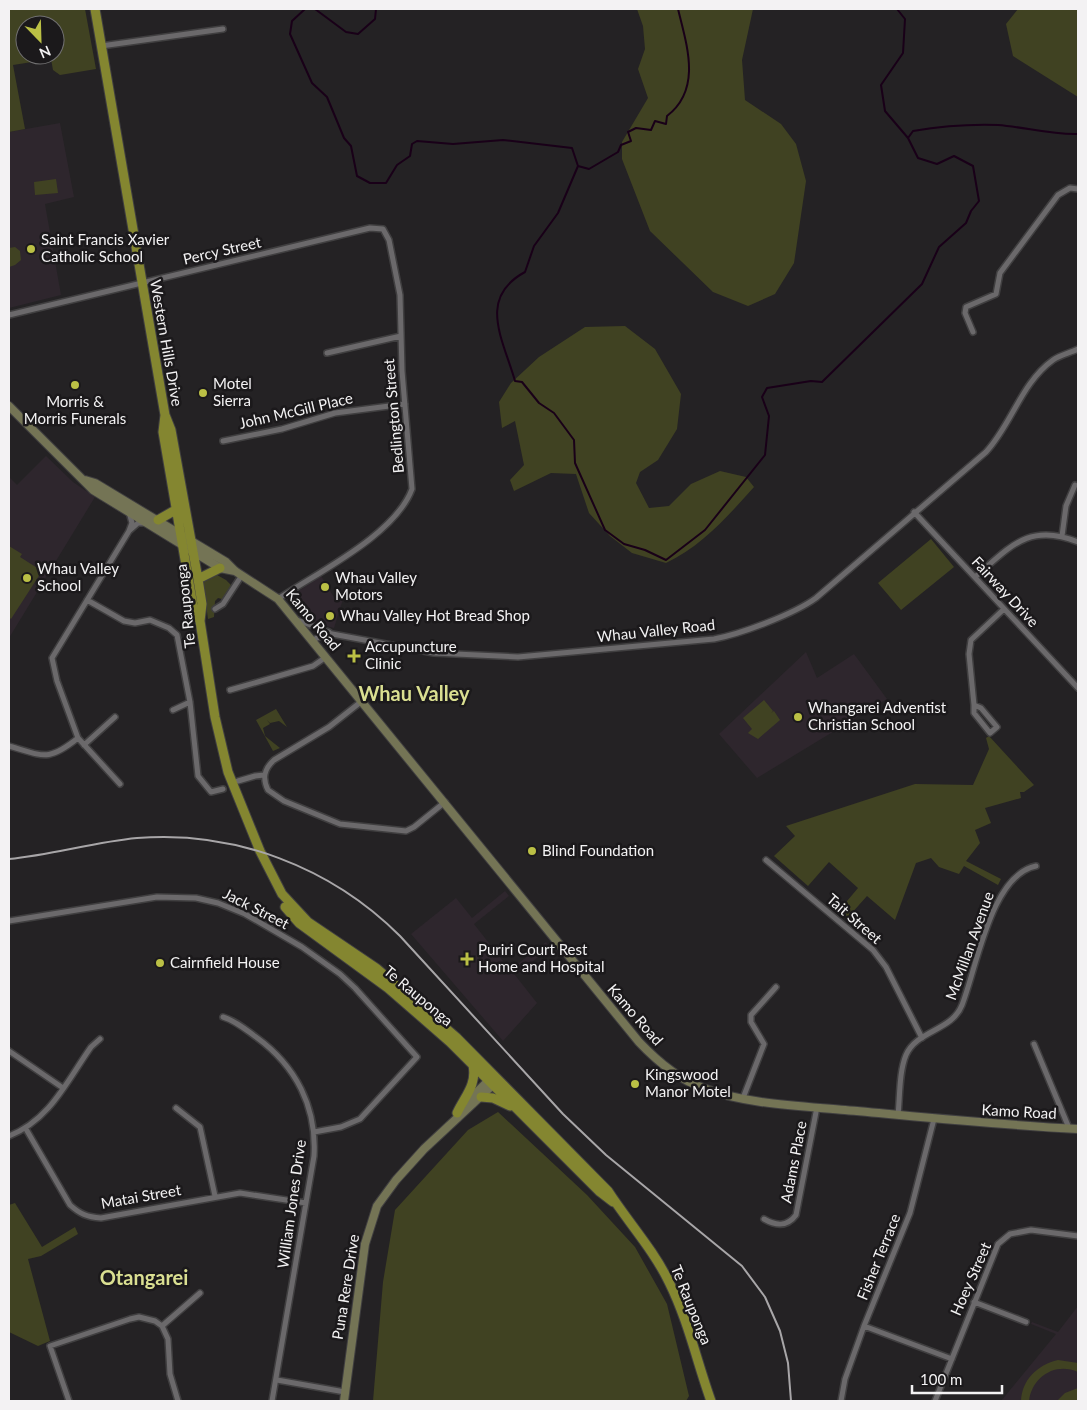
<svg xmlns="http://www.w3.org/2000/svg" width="1087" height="1410" viewBox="0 0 1087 1410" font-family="Lato,sans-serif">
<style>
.built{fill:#2e262d}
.green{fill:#404222;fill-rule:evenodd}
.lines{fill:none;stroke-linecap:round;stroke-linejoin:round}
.stream{stroke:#190018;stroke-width:2}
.minor-casing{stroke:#403f40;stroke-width:8}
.secondary-casing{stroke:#403f40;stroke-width:10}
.trunk-casing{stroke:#403f40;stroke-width:11}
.minor{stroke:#6b696b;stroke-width:5}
.secondary{stroke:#747455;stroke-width:8}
.trunk{stroke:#848630;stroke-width:9}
.rail{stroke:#a8a6a8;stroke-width:2}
.poi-dot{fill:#bbc045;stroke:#1b191b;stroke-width:2}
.labels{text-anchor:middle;stroke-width:5;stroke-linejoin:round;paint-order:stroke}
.poi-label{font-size:15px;fill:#f3f2f3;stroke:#1b191b;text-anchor:start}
.street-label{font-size:15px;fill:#f3f2f3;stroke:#1b191b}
.district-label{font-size:20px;font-weight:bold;fill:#dadf91;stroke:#1b191b}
</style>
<rect width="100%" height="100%" fill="#242224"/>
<path class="built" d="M 60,123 L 74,197 L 45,204 L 61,295 L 9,308 L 9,132 Z
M 46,456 L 73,482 L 95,497 L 9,638 L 9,477 L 17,485 Z
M 321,576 L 335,599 L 344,596 L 334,628 L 307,621 L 288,600 L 291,596 Z
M 806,652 L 817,678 L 854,654 L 887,699 L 757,778 L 719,734 Z
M 505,891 L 509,896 L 474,924 L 510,970 L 546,942 L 550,948 L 515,975 L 537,1003 L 503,1041 L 411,934 L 456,898 L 472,918 Z
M 1078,1306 L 1078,1401 L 1001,1401 L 1056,1334 L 1031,1324 L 1032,1322 L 1058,1332 Z"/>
<path class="green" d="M 9,9 L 85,9 L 96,69 L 60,75 L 53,70 L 51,59 L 13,65 L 25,129 L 9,132 ZM 25,25 L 55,25 L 55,55 L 25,55 Z
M 637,9 L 753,9 L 742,60 L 745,100 L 781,124 L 796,144 L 806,181 L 794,263 L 775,294 L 748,306 L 713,292 L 650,231 L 622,159 L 622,142 L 648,98 L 638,69 L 645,49 L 643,26 Z
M 1018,9 L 1078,9 L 1078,97 L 1013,56 L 1006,24 Z
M 56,179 L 58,193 L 35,195 L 34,182 Z
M 15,247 L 20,251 L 21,260 L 15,265 L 9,267 L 9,248 Z
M 625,326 L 655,349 L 681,394 L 677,429 L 658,460 L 640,472 L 636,483 L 649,508 L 669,506 L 691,484 L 720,471 L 746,477 L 754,487 C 728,516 702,546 666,563 L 632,553 L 610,536 L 589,513 L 576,474 L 551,473 L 514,491 L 510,480 L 524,465 L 515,421 L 502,428 L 499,402 L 511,383 L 539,357 L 585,327 Z
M 931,539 L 954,567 L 901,610 L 878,583 Z
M 9,546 L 22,554 L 20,557 L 42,571 L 11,619 L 9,617 Z
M 217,575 L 226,580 L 231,585 L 222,599 L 218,598 L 215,601 L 214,617 L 208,619 L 203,582 L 205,579 Z
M 764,700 L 773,711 L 771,713 L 774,711 L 780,720 L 758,739 L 748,733 L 752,729 L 743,718 Z
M 276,709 L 287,727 L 279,721 L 270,723 L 267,720 L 270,724 L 263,728 L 265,736 L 280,748 L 273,751 L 256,720 Z
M 989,736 L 1034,785 L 1024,792 L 1020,792 L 1021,798 L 985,808 L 991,823 L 975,830 L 980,843 L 966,861 L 1001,879 L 998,885 L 964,866 L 959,874 L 939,867 L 931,858 L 916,863 L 895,920 L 867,896 L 850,915 L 851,922 L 834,908 L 842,907 L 858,888 L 829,862 L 808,886 L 774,856 L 795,836 L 786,826 L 915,784 L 973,785 L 989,749 L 986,738 Z
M 498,1112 L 587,1195 L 635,1247 L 667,1304 L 689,1396 L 686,1401 L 373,1401 L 383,1282 L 395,1210 L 468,1130 Z
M 15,1203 L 42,1247 L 75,1227 L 78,1234 L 41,1256 L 28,1259 L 50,1341 L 38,1346 L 9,1332 L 9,1205 Z
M 1058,1360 L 1078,1363 L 1078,1372 C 1055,1362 1032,1377 1029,1401 L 1021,1401 C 1022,1380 1037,1365 1058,1360 Z
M 1078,1388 L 1078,1401 L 1057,1401 L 1065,1393 Z"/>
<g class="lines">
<path class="stream" d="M 305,9 L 292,21 L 290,34 L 312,83 L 327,97 L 344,138 L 351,146 L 357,176 L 370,183 L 386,183 L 397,165 L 410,156 L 412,144 L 417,141 L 453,144 L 503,140 L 572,148 L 578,166 L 558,213 L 534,246 L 525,272 C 477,298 503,339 515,381 L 522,382 L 539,403 L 554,413 L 574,440 L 575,463 L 605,530 L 624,544 L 645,550 L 666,560 L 705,530 L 765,455 L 769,416 L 762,397 L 767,388 L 811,381 L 822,382 L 922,284 L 939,247 L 966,223 L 971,211 L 979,201 L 973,166 L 954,156 L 937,164 L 918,158 L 908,138 L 885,111 L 881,85 L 903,53 L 905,19 L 897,9
M 315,9 L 346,32 L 358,34 L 375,19 L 376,9
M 908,138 L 913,131 C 942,126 969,124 998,125 C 1025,127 1051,135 1078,134
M 578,166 L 589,169 L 618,152 L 621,145 L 631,141 L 628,132 L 636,128 L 651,130 L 655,121 L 666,124 L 667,116 C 702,89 687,46 678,9"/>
<defs>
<path id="minor" d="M 101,46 L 223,29
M 9,315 L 370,228 L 383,229 L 389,240 L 400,295 L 402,371 L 412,489 C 395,535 318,572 278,599
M 973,332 L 965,313 L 966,307 L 996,294 L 1000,273 L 1058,195 L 1070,188 L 1078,189
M 327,353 L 401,336
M 223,441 L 282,429 L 335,413 L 405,404
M 129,512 L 132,523 L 129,531
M 914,512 L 1078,688
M 1062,536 L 1066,506 L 1075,485
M 975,577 C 1010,547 1029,522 1078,542
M 87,600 L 124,621 L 135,623 L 150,620 L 169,628 L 177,635 L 190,702 L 198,776 L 211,792 L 223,789
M 215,609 L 223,604 L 242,575
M 297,620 L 329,632
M 313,640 L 327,633 L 434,653 L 518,657 L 714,639 C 741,634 794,614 816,598 L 986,452 C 1012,424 1021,383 1053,360 C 1060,355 1070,353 1078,349
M 230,690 L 313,666 L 326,657
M 362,701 L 329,727 L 274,760 C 264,769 262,778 268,790 L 284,801 L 340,824 L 406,831 L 414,827 L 445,802
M 974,705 L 974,713 L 990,733 L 997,727 L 981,708 L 974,705 L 969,654 L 971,640 L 1004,609
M 173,710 L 190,702
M 84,745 L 115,717
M 9,746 C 44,756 48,762 78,738
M 238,781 L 255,776 L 264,775
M 120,784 L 78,738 L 57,681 L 52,658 L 129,531 L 138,523 L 145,523
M 766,860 L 873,950 L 886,967 L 922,1038
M 9,921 L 157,897 L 196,898 L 218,903 L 245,914 L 302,947 L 340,974 L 355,988 L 417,1057 L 360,1119 L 341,1127 L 314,1132
M 223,1017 C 236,1021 245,1029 256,1037 C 296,1066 317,1107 314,1156 L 272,1401
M 1034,1044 L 1069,1128
M 9,1051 L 63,1088
M 743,1098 L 764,1044 L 751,1022 L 751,1015 L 776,987
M 176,1108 L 200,1127 L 215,1196
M 898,1115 C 900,1096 899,1072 906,1055 C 917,1030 952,1031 962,1005 C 977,967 991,875 1036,866
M 26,1129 L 70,1205 C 80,1214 87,1217 101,1218 L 240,1193 L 306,1203
M 9,1136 C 50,1120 67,1081 91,1047 L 100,1039
M 764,1219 C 776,1226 787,1227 796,1215 L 817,1107
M 974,1302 L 1026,1322
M 162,1326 L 200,1293
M 864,1326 L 952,1359
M 277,1380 L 345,1392
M 69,1401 L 50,1346 L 130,1319 L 139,1317 L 155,1321 L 162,1326 L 168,1339 L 170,1374 L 178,1401
M 841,1401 L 845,1379 L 864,1326 L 910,1213 L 934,1119
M 935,1401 L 998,1244 L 1010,1234 L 1031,1230 L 1078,1236"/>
<path id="secondary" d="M 9,406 L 93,490 L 220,568 L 235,571
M 85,480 L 95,483 L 226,562 L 235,571 L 278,599 L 639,1042 C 657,1061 678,1079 703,1088 C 745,1104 800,1106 845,1110 C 923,1117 1000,1125 1078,1129
M 463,1106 L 492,1077
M 344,1401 L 365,1244 L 377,1206 L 396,1180 L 424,1149 L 497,1081"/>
<path id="trunk" d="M 95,9 L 165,415 L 163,432 L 193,606 L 200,621
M 165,415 L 171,430 L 198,579 L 202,604 L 200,621 L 215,717 L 228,772 L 260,851 L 282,894 L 308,922 L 376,968 L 457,1038 L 608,1191 C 628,1222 653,1249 669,1282 C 688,1320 697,1362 711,1401
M 158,520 L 177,509
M 198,579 L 220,568
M 285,907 L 299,923 L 388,988 L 450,1042 L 600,1192 L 613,1202
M 481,1097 L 493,1098 L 510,1106
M 457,1113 C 465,1096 477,1085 473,1065"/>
</defs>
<use href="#minor" class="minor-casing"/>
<use href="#secondary" class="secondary-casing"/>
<use href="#trunk" class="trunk-casing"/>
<use href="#minor" class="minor"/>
<use href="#secondary" class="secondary"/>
<use href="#trunk" class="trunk"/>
<path class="rail" d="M 9,859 C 52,855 94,842 137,838 C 234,830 331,867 400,936 L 563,1114 L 606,1155 L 742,1266 L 765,1297 L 780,1331 L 788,1363 L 791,1401"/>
</g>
<g class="poi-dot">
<circle cx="31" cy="249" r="5"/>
<circle cx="75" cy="385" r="5"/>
<circle cx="203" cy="393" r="5"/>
<circle cx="27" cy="578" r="5"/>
<circle cx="325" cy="587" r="5"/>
<circle cx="330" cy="616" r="5"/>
<path d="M351.5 648.5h5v5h5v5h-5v5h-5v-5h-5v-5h5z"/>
<circle cx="798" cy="717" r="5"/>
<circle cx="532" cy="851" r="5"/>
<path d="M464.5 951.5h5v5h5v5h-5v5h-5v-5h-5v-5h5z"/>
<circle cx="160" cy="963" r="5"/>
<circle cx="635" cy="1084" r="5"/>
</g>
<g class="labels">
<g class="poi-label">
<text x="41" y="245">Saint Francis Xavier<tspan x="41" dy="17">Catholic School</tspan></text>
<text x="213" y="389">Motel<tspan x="213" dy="17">Sierra</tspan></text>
<text x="75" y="407" text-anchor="middle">Morris &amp;<tspan x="75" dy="17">Morris Funerals</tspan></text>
<text x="37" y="574">Whau Valley<tspan x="37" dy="17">School</tspan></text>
<text x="335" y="583">Whau Valley<tspan x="335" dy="17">Motors</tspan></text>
<text x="340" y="621">Whau Valley Hot Bread Shop</text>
<text x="365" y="652">Accupuncture<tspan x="365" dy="17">Clinic</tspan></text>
<text x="808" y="713">Whangarei Adventist<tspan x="808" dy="17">Christian School</tspan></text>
<text x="542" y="856">Blind Foundation</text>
<text x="478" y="955">Puriri Court Rest<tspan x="478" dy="17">Home and Hospital</tspan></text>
<text x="170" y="968">Cairnfield House</text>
<text x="645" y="1080">Kingswood<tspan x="645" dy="17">Manor Motel</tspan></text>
</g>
<g class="street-label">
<text transform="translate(222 251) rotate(-13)" y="5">Percy Street</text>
<text transform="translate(166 343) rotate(80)" y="5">Western Hills Drive</text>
<text transform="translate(296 411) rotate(-13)" y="5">John McGill Place</text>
<text transform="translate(394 416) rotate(-95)" y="5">Bedlington Street</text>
<text transform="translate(1005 592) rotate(47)" y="5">Fairway Drive</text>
<text transform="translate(186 606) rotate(-96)" y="5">Te Rauponga</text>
<text transform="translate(313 620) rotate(50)" y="5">Kamo Road</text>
<text transform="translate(656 631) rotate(-6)" y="5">Whau Valley Road</text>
<text transform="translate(256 909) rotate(27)" y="5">Jack Street</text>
<text transform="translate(854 919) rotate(41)" y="5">Tait Street</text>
<text transform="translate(970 946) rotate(-70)" y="5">McMillan Avenue</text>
<text transform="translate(418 996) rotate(40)" y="5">Te Rauponga</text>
<text transform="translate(635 1015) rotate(49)" y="5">Kamo Road</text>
<text transform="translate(1019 1112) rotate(3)" y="5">Kamo Road</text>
<text transform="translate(794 1162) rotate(-79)" y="5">Adams Place</text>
<text transform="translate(141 1197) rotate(-10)" y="5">Matai Street</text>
<text transform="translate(292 1204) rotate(-82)" y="5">William Jones Drive</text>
<text transform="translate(879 1257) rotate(-68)" y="5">Fisher Terrace</text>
<text transform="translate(971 1279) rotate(-66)" y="5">Hoey Street</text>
<text transform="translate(346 1287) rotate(-81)" y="5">Puna Rere Drive</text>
<text transform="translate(691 1305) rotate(68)" y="5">Te Rauponga</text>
</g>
<g class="district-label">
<text x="414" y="701">Whau Valley</text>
<text x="144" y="1285">Otangarei</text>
</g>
</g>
<rect width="1087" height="1410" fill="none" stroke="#f3f2f3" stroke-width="20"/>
<g transform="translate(40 40) rotate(157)"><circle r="24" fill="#1b191b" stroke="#717071"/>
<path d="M0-4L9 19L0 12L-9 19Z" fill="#bbc045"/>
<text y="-8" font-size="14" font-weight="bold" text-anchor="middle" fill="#f3f2f3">N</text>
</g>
<path d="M912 1385v8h90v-8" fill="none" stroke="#f3f2f3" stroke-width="2.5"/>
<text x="920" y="1385" font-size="15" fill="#f3f2f3" stroke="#1b191b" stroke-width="4" paint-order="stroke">100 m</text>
</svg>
